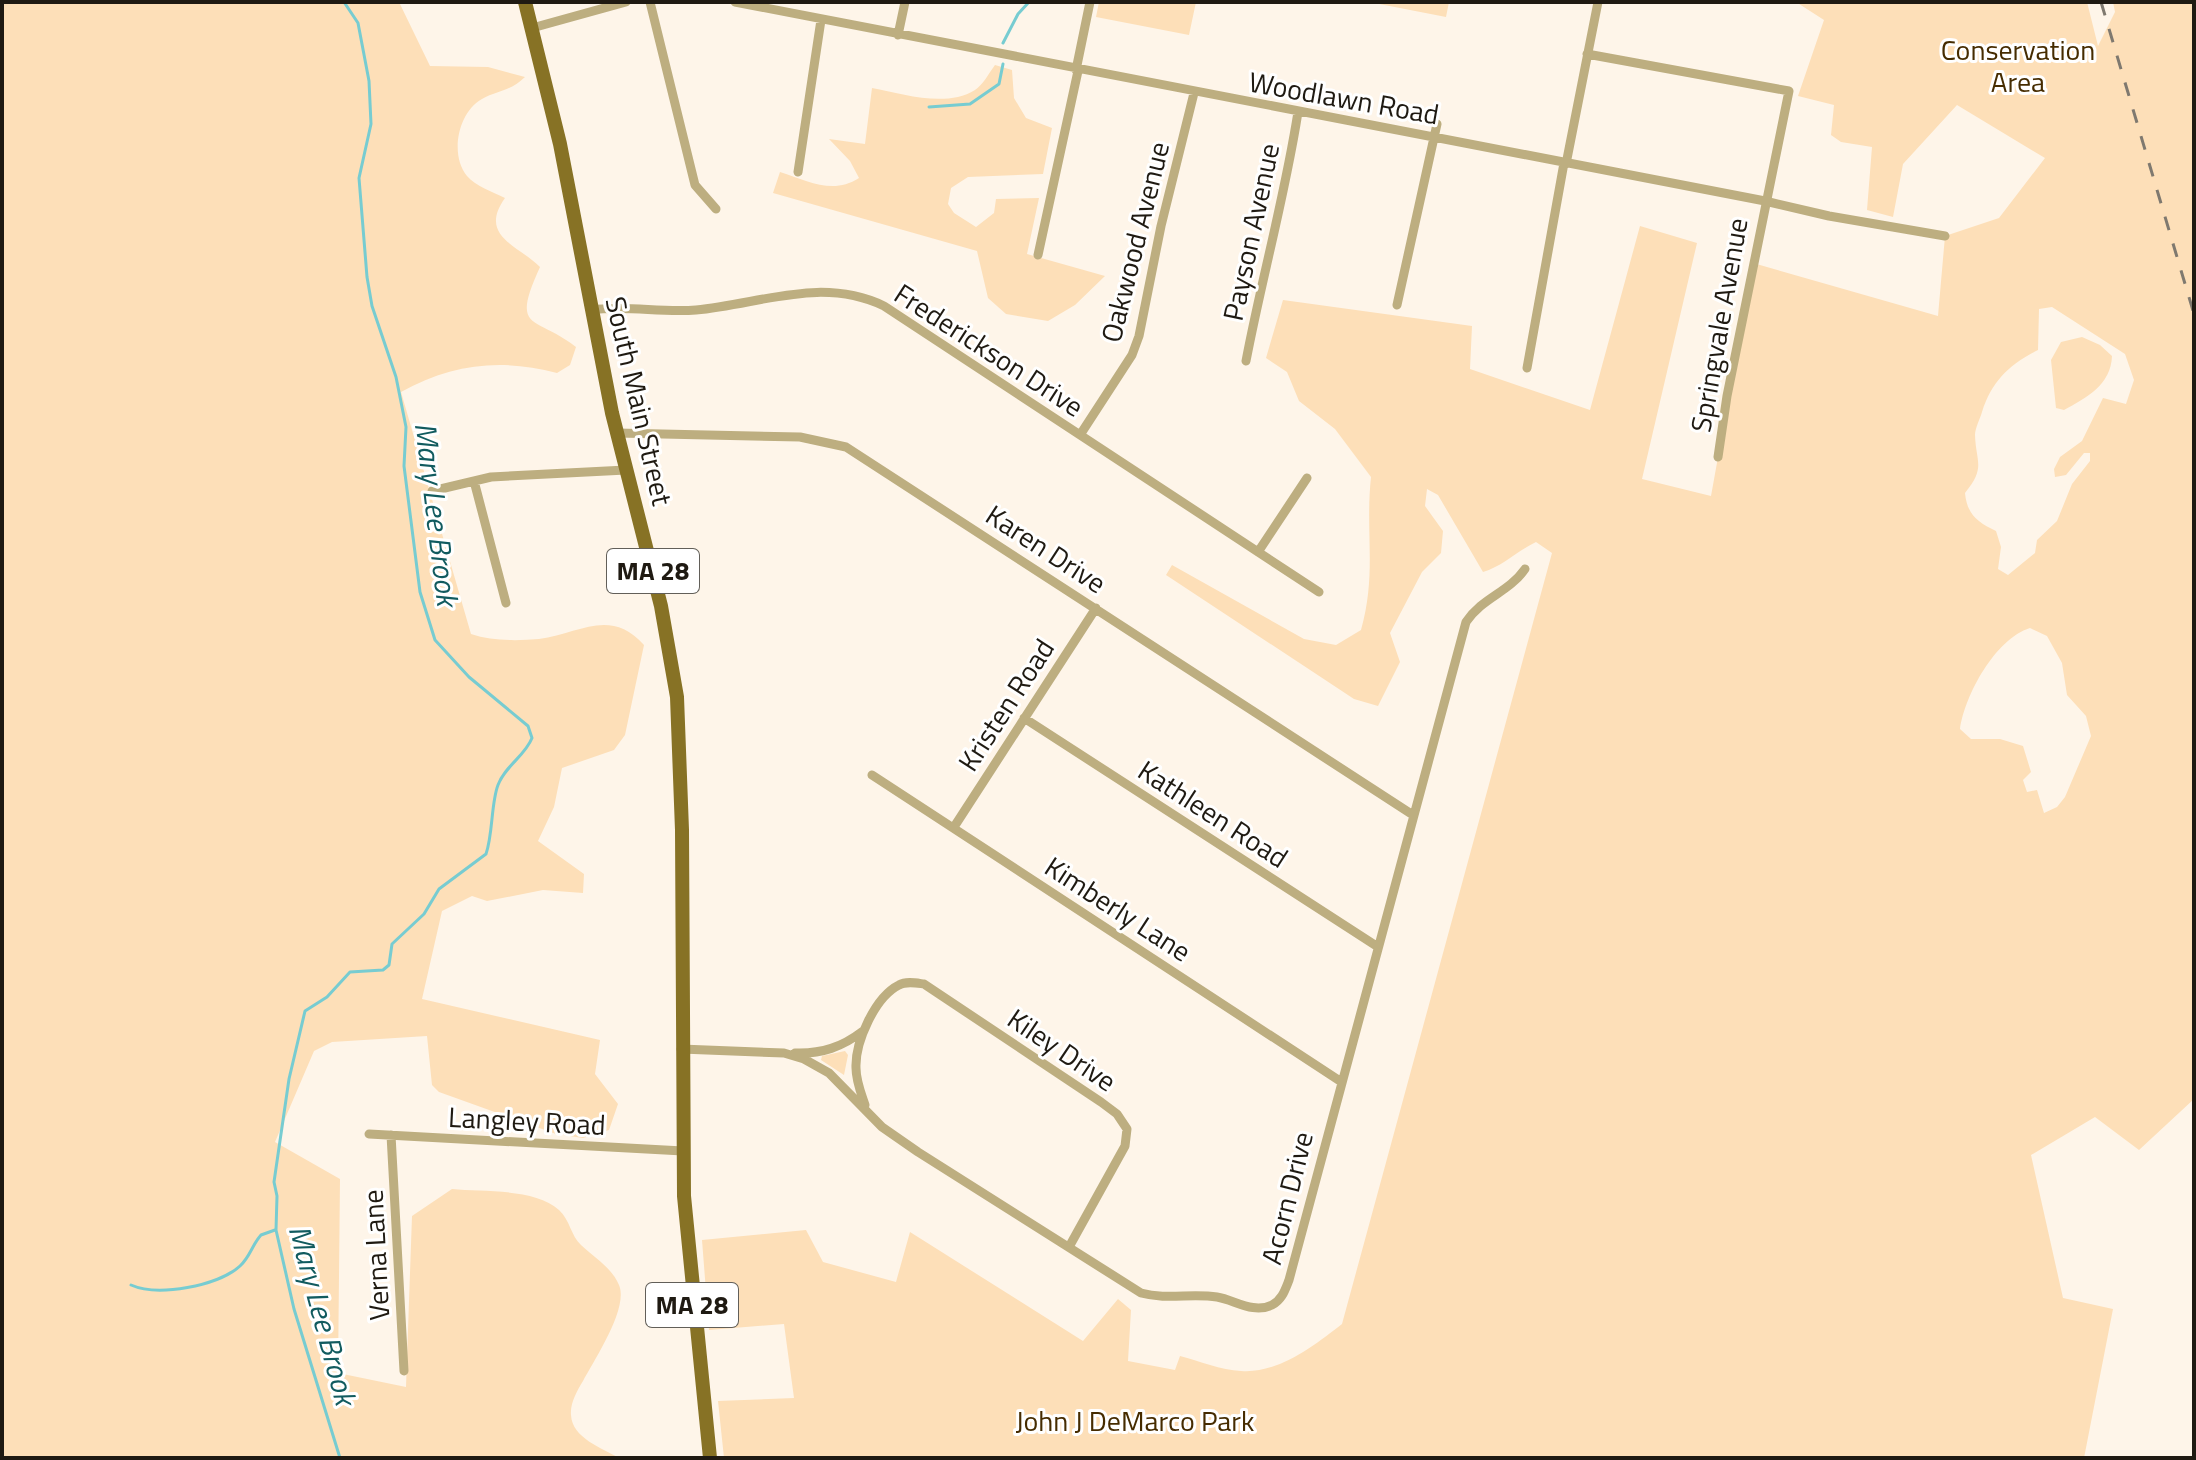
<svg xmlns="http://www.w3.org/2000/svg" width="2196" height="1460" viewBox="0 0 2196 1460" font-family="'Titillium Web',sans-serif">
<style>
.green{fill:#fddfb8;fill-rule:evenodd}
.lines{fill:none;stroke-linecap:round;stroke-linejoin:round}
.stream{stroke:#77ccd1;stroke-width:3}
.street{stroke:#bdae80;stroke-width:9}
.primary{stroke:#877225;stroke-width:14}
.rail{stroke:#7f796f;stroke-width:3;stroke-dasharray:14 14;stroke-linecap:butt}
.labels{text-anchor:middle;stroke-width:6;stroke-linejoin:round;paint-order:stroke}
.shield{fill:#fff;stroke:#625f59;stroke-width:2}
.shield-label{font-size:26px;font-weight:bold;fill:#1f1a12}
.park-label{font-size:28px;fill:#462c00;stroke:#fff}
.street-label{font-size:28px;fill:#1f1a12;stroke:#fff}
.water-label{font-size:30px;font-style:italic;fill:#115b5f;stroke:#fff}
</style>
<rect width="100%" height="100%" fill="#fef5e9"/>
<path class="green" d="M 2,2 L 399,2 L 430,66 L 488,67 L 525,77 C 511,91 498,90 482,99 C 457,113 450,156 467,176 C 475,186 493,192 505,198 C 478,236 518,245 540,267 C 510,333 535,315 576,347 L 570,365 L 557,373 C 501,358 451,364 401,392 L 471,634 C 492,641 516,641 539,639 C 579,634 610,607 644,645 L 625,735 L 614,750 L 562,768 L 554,807 L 538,841 L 584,874 L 583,893 L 543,890 L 487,901 L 472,896 L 442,911 L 422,999 L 600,1040 L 595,1074 L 618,1104 L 609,1130 L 583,1138 L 556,1134 L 439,1092 L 432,1085 L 427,1036 L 332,1042 L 314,1051 L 275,1142 L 340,1179 L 338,1373 L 406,1387 L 412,1216 L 452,1189 C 482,1192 535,1188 559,1210 C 570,1220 571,1236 581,1245 C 594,1257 612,1268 619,1285 C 629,1308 594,1360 583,1381 C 577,1391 570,1403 571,1415 C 572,1438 602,1448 619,1458 L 2,1458 Z
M 1099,2 L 1196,2 L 1189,35 L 1096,17 Z
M 1369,2 L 1449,2 L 1446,17 Z
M 1796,2 L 2087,2 L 2098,46 L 2115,12 L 2113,2 L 2194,2 L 2194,1099 L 2139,1150 L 2095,1117 L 2031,1155 L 2063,1298 L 2113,1309 L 2084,1458 L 724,1458 L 718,1401 L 794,1398 L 784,1324 L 709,1330 L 702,1240 L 806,1230 L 823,1262 L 896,1282 L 910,1232 L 1083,1341 L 1118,1299 L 1131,1310 L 1128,1361 L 1175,1370 L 1180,1356 C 1199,1361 1221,1370 1241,1371 C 1278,1374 1315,1345 1342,1324 L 1552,553 L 1536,542 C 1517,551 1503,566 1483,572 L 1438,495 L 1427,489 L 1425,506 L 1443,531 L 1441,553 L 1422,572 L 1390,633 L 1400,662 L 1378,706 L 1354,699 L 1166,575 L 1172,565 L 1304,639 L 1336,645 L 1361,630 C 1377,572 1365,534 1371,477 L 1335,429 L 1299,401 L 1287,372 L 1266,358 L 1283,300 L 1472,326 L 1470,369 L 1590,410 L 1640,226 L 1697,243 L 1642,479 L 1711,496 L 1753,263 L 1938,316 L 1945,236 L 1999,218 L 2045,158 L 1957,105 L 1903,164 L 1893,217 L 1867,210 L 1872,147 L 1841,142 L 1831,135 L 1834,105 L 1798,96 L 1824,20 ZM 2052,307 L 2125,354 L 2134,380 L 2126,404 L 2103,398 L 2082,441 L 2060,457 L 2054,469 L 2055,477 L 2066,475 L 2084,453 L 2090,453 L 2090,461 L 2072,484 L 2057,521 L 2037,540 L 2035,553 L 2008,575 L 1998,569 L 2001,547 L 1996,531 C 1977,522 1967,514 1965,493 C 1986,467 1976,463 1975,435 C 1975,428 1980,419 1982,412 C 1992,381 2009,365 2038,350 L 2039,309 ZM 2030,628 L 2047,636 L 2062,663 L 2067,695 L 2086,716 L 2091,736 L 2065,797 L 2057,807 L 2044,813 L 2037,790 L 2027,792 L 2023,780 L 2031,772 L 2023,746 L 2000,739 L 1971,739 L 1960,729 C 1965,695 1995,639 2030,628 Z
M 995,65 L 1012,70 L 1014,98 L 1026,118 L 1052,128 L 1043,174 L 968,177 L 951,188 L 948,204 L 954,213 L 976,227 L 994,213 L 996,199 L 1039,198 L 1027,254 L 1105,276 L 1075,305 L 1048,321 L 1006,314 L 988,298 L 977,251 L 773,193 L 780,172 C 808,181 833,195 859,178 L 850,161 L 829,139 L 865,144 L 872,88 C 903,94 946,108 975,90 C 983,85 989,73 995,65 Z
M 2082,337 L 2100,345 L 2112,356 C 2111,385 2086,398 2064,410 L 2056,408 L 2051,360 L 2061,342 Z
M 845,1051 L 848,1055 L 844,1075 L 821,1060 L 822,1056 Z"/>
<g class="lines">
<path class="stream" d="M 1003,43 L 1018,14 L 1029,2
M 929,107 L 970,104 L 999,84 L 1003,64
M 131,1285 C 158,1297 218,1286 240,1266 C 250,1257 252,1245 261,1235 L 275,1230
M 340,1458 L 294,1309 L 276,1230 L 277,1196 L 274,1182 L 289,1079 L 305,1011 L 327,997 L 350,972 L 383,970 L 389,965 L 392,944 L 424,914 L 439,889 L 486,854 C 493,834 491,803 498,785 C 505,766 525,756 532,738 L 528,726 L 469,677 L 435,640 L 420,592 L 404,466 L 406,427 L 396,377 L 372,306 L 367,277 L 359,178 L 371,124 L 369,81 L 358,23 L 344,2"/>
<path class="street" d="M 650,2 L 695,185 L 716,209
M 735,2 L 1765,201 L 1829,216 L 1945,236
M 532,28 L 626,2
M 898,35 L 905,2
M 1587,54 L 1789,91 L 1727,396 L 1718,457
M 1076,70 L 1090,2
M 1566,164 L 1598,2
M 798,172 L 821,20
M 1038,255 L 1078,71
M 1397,305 L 1437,124
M 591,310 C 626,305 661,313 696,310 C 761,304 821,276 884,306 L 1319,592
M 1246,361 C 1262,277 1285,196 1298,112
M 1527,368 L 1564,163
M 617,433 L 800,437 L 846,447 L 1413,815
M 1080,435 L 1132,355 L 1139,336 L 1161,226 L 1194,93
M 474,481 L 506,603
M 432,491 L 491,477 L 626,470
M 1258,552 L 1307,478
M 1024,718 L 1378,947
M 872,775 L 1340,1081
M 954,827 L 1096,608
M 681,1049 L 784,1053 L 804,1059 L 829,1073 L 882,1127 L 918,1152 L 1141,1293 C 1167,1300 1191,1293 1217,1297 C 1235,1300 1253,1314 1272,1305 C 1282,1300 1285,1290 1289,1280 L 1466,622 C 1483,597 1508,593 1525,569
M 795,1053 C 822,1054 842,1047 863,1031
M 865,1105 C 861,1093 856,1081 856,1068 C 855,1042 875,997 899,985 C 906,981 916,983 924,984 L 1101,1102 L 1117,1114 L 1127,1129 L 1125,1146 L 1069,1247
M 369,1134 L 683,1151
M 391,1135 L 404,1371"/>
<path class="primary" d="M 525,2 L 560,144 L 612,413 L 661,606 L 677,697 L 682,830 L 684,1196 L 710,1458"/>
<path class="rail" d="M 2101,2 L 2194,314"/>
</g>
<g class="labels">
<g class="shield">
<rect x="607" y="549" width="92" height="44" rx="6"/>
<rect x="646" y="1283" width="92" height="44" rx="6"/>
</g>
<g class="shield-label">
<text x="653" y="580">MA 28</text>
<text x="692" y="1314">MA 28</text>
</g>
<g class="park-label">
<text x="2018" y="60">Conservation<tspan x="2018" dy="32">Area</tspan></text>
<text x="1135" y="1431">John J DeMarco Park</text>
</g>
<g class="street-label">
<text transform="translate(1344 98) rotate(10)" y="10">Woodlawn Road</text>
<text transform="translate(1251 232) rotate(-78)" y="10">Payson Avenue</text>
<text transform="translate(1135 242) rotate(-76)" y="10">Oakwood Avenue</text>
<text transform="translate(1719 325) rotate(-80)" y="10">Springvale Avenue</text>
<text transform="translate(989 350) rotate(33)" y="10">Frederickson Drive</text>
<text transform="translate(639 401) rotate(77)" y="10">South Main Street</text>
<text transform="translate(1046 549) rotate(33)" y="10">Karen Drive</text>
<text transform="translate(1006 705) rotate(-57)" y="10">Kristen Road</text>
<text transform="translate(1213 814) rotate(33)" y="10">Kathleen Road</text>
<text transform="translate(1118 909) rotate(33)" y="10">Kimberly Lane</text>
<text transform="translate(1062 1050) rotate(34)" y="10">Kiley Drive</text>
<text transform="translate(527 1121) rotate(3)" y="10">Langley Road</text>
<text transform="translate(1287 1198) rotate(-76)" y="10">Acorn Drive</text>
<text transform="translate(376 1255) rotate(-93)" y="10">Verna Lane</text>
</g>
<g class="water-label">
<text transform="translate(436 514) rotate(83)" y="10">Mary Lee Brook</text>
<text transform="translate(322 1315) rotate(75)" y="10">Mary Lee Brook</text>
</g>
</g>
<rect width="2196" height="1460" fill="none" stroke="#1f1a12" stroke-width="8"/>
</svg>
